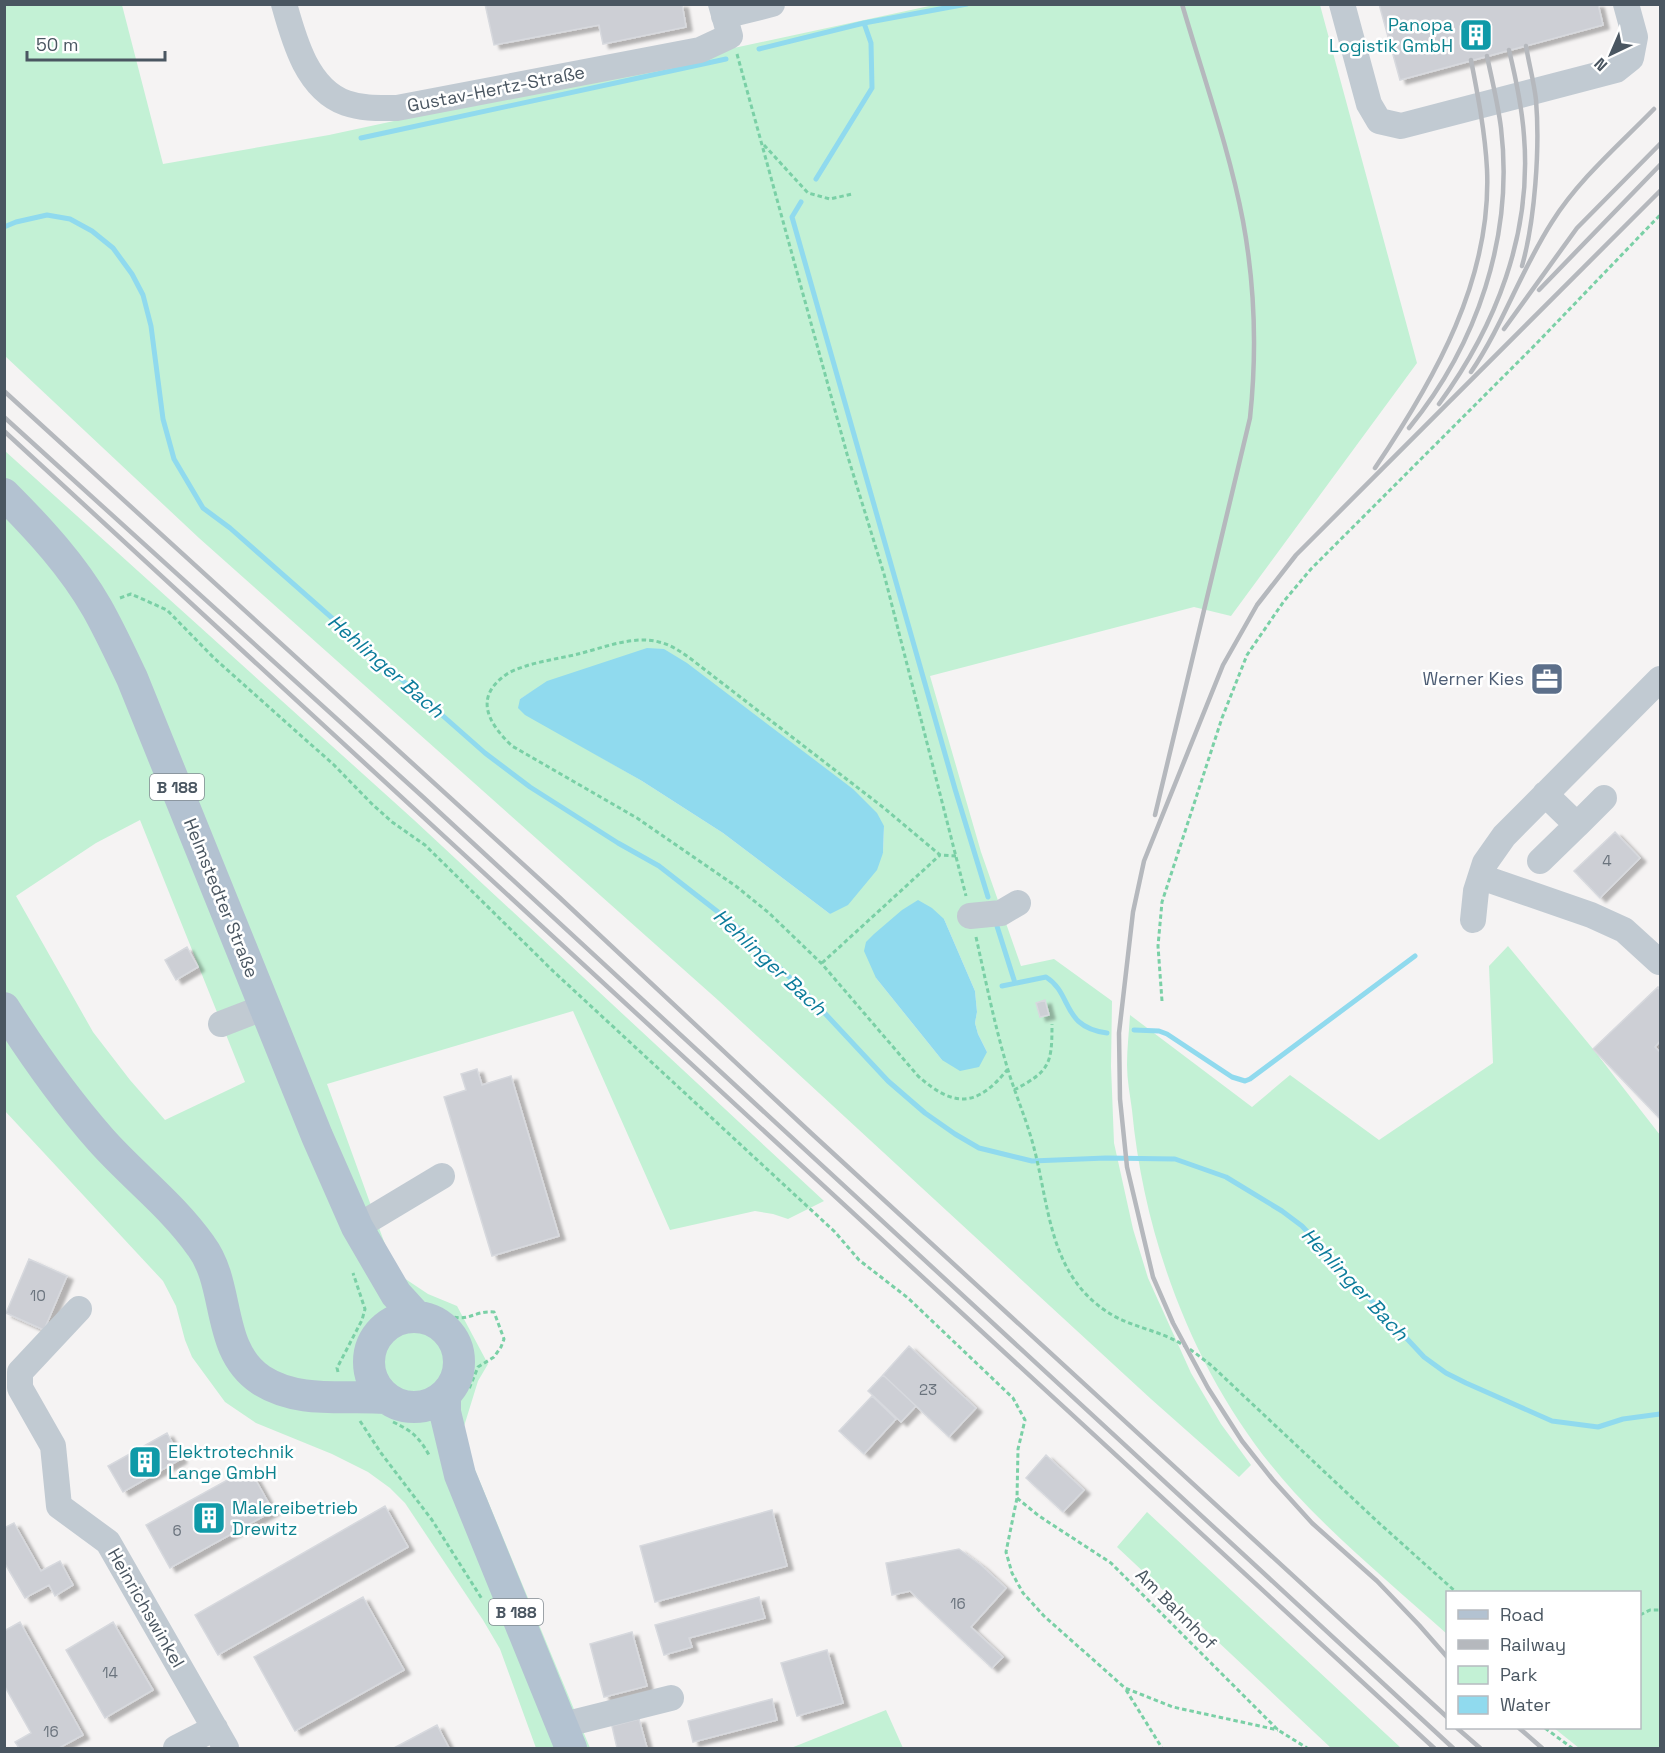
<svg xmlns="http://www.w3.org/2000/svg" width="1665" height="1753" viewBox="0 0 1665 1753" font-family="'Space Grotesk',sans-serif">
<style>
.green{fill:#c3f1d5;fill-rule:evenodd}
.water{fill:#90daee}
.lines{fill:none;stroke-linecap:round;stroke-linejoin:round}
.stream{stroke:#90daee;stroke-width:5}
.building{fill:#cdcfd5;stroke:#d7d9de;stroke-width:1.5;filter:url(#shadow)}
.path{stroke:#7ad0a6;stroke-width:3;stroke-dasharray:4.5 3;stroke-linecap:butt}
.minor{stroke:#c1cad2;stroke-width:26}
.major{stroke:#b3c2d1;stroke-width:32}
.rail{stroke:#b5b8bd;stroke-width:4.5}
.labels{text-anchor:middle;stroke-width:5;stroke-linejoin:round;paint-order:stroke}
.number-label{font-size:15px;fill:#6b747e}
.shield{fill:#fff;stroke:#808990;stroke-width:1.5}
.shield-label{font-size:16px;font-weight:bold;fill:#4a5661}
.culture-label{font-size:18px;fill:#0d838f;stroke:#fff;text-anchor:start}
.street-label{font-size:18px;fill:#4a5661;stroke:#fff}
.service-label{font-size:18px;fill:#4e5e75;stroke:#fff;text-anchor:end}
.water-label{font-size:20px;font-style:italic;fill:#0c7c9b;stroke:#fff}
</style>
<defs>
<filter id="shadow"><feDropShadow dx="6" dy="4" stdDeviation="1.5" flood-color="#0004"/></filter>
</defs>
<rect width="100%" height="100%" fill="#f5f3f3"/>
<path class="green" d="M 4,5 L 122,5 L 163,164 L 329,135 L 934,5 L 1320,5 L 1417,363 L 1231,616 L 1194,607 L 930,676 L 981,852 L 1021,966 L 1054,959 L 1112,1001 L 1111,1066 L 1114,1143 L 1133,1229 L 1148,1278 L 1191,1373 L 1221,1424 L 1251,1465 L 1239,1477 L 1151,1399 L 719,1001 L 199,538 L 5,356 ZM 533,691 L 884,826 L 883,853 L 830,914 L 723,833 L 642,781 L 550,728 L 520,699 ZM 944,919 L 975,991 L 977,1012 L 975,1023 L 978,1034 L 987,1052 L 942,1060 L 876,978 Z
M 5,451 L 414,820 L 824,1201 L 788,1219 L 773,1214 L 755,1211 L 670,1230 L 573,1011 L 327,1084 L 395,1272 L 428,1294 L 457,1306 L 488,1364 L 478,1381 L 461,1436 L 590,1748 L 536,1748 L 500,1649 L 483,1620 L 405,1503 L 390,1488 L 368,1472 L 332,1454 L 256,1423 L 225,1402 L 192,1357 L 185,1340 L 176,1306 L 163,1281 L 5,1111 ZM 140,820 L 245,1082 L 165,1120 L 130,1080 L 93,1032 L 16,896 L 96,843 Z
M 1508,946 L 1593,1049 L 1660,1135 L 1660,1748 L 1579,1748 L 1554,1728 L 1640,1728 L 1640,1592 L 1448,1592 L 1447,1634 C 1396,1588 1341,1543 1294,1492 C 1200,1389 1145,1248 1132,1110 C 1130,1095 1127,1080 1127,1065 C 1127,1049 1129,1032 1130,1015 L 1252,1107 L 1290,1075 L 1379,1140 L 1493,1063 L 1489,966 Z
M 1147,1512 L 1401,1748 L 1331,1748 L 1117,1547 Z
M 886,1710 L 903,1748 L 791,1748 Z"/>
<path class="water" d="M 647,648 L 664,649 L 687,663 L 853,789 L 877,813 L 884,826 L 883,853 L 877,870 L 848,905 L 830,914 L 723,833 L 642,781 L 525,715 L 518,708 L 520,699 L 547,681 Z
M 918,900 L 932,908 L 944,919 L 975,991 L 977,1012 L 975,1023 L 978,1034 L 987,1052 L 979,1067 L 960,1071 L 942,1060 L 876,978 L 864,951 L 866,942 L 874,934 L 902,910 Z"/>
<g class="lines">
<path class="stream" d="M 759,49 L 864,23 L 967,4
M 361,138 L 726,59
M 816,179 L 872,88 L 871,43 L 864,23
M 801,202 L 792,217 L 955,789 L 988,897
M 4,227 L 16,222 L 47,215 L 70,219 L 92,231 L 113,248 L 132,274 L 143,295 L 151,326 L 163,419 L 174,459 L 203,508 L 230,528 L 485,753 L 530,787 L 618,843 L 659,866 L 736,926 L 805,992 L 888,1081 L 925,1113 L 955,1134 L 979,1148 L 1032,1161 L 1106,1158 L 1175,1159 L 1226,1177 L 1282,1211 L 1302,1226 L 1424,1357 L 1446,1373 L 1466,1383 L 1552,1421 L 1598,1427 L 1623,1419 L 1660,1414
M 996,923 L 1015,983
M 1002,986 L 1046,977 C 1073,994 1061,1027 1107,1033
M 1134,1030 L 1159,1031 L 1167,1034 L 1232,1077 L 1245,1081 L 1250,1079 L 1415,956"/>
</g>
<path class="building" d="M 485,4 L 682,4 L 686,27 L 603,44 L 599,25 L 494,45 Z
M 1379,4 L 1598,4 L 1603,25 L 1400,80 Z
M 1615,832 L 1640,858 L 1600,898 L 1574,871 Z
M 187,947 L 198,967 L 176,980 L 165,960 Z
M 1658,987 L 1660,990 L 1660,1041 L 1655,1047 L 1660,1052 L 1660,1119 L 1593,1049 Z
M 1045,1000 L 1049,1015 L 1040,1017 L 1036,1003 Z
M 477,1069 L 482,1085 L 511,1076 L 559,1236 L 492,1256 L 444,1097 L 466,1090 L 461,1074 Z
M 29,1259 L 67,1276 L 44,1330 L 6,1313 Z
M 909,1346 L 976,1408 L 949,1437 L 883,1375 Z
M 883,1375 L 916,1406 L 901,1422 L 868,1391 Z
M 872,1396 L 896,1419 L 864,1454 L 839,1431 Z
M 167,1433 L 181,1459 L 123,1492 L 108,1466 Z
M 1046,1455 L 1084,1490 L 1063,1512 L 1026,1478 Z
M 249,1468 L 273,1511 L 170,1568 L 146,1525 Z
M 385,1506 L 408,1547 L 218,1655 L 195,1615 Z
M 772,1510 L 787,1566 L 655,1602 L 640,1546 Z
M 14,1523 L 41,1571 L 60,1561 L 73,1585 L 55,1596 L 49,1585 L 25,1598 L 4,1562 L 4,1528 Z
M 959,1549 L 981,1565 L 1006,1588 L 971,1627 L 1003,1657 L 992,1668 L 910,1591 L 892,1595 L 886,1563 Z
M 363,1597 L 404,1670 L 295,1731 L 254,1657 Z
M 759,1597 L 765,1618 L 689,1638 L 692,1647 L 664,1655 L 655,1625 Z
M 20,1622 L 83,1735 L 59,1748 L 19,1748 L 15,1742 L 31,1733 L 4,1685 L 4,1631 Z
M 113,1622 L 153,1690 L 105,1718 L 66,1650 Z
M 632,1632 L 647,1686 L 604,1697 L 590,1644 Z
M 827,1650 L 843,1703 L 797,1716 L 781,1663 Z
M 772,1699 L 777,1720 L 693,1742 L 688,1721 Z
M 639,1719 L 647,1748 L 617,1748 L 612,1726 Z
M 437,1725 L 449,1748 L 394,1748 Z"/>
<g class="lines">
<path class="path" d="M 737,54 L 847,454 L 884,574 L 966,896
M 764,145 L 808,193 L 830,199 L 852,194
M 120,598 L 131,594 L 167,610 L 215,659 L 334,765 L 373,805 L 392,822 L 425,845 L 553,971 L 835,1232 L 859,1260 L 908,1298 L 1013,1398 L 1025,1420 L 1018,1449 L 1017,1498 L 1006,1552 L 1012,1573 L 1023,1593 L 1044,1616 L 1125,1688 L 1173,1707 L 1278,1730
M 956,856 L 940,855 L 884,808 L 691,659 C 681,652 672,645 659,642 C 633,635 603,648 578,654 C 558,659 525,663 507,674 C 473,697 488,723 512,746 L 637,818 L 737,887 L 769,913 L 822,964 L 918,1076 C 954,1108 977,1107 1007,1070
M 976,937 C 986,982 995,1027 1008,1070 C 1016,1096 1027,1121 1034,1148 C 1048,1201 1049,1262 1093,1301 C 1120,1325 1141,1325 1170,1338 C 1186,1345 1199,1356 1212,1366 L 1380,1524 L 1456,1592
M 822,963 L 940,855
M 1162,1001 L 1158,946 L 1162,902 L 1222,718 L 1247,655 L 1284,601 L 1311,569 L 1536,344 L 1660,215
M 1014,1090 C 1050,1071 1052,1064 1052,1024
M 440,1312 C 469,1326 471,1310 494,1312 L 504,1339 L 501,1347 L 494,1357 L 478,1367 L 469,1389
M 338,1372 L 337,1368 L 362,1320 L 365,1309 L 353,1273
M 360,1421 L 381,1453 L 432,1520 L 482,1599
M 393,1422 C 412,1431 419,1437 429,1455
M 1017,1498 L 1039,1516 L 1111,1563 L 1278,1730 L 1307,1748
M 1640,1615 L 1650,1610 L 1660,1610
M 1126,1690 L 1162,1748
M 1545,1728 L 1572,1748"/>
<path class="minor" d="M 284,4 C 294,40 307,89 346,103 C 363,109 380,108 397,108 L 700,50 L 730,36 L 721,4
M 1342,4 L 1369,104 L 1379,121 L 1401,126 L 1616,70 L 1631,58 L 1635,37 L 1626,4
M 724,16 L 772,4
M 1577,825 L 1604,798
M 1540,861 L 1577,825 L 1545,794
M 1481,877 L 1591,915 L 1624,930 L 1659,962
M 970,916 L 1001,913 L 1018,903
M 1473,920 L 1476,891 L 1485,863 L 1504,836 L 1660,679
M 221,1024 L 265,1007
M 357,1227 L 442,1176
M 79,1309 L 20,1372 L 20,1388 L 53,1446 L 59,1506 L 108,1542 L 226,1748
M 563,1725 L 671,1698
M 176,1748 L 215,1728"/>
<path class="major" d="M 4,494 C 39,529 73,566 97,608 C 110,631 121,655 132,678 L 317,1136 L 357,1227 L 396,1294 L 416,1316
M 4,1008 C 33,1054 65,1099 101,1140 C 133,1176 173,1206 201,1246 C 231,1286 215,1349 261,1380 C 298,1404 344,1395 386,1398
M369 1362a45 45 0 1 1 90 0a45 45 0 1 1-90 0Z
M 445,1396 L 445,1412 L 460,1475 L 571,1748"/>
<path class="rail" d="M 1522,266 C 1535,220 1540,148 1536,100 C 1534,82 1529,64 1526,46
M 1539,290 L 1660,165
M 1504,329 L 1577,228 L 1660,144
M 1471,372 C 1503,325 1521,270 1552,222 C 1579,179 1619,145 1654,109
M 4,391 L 559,897 L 811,1133 L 1448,1718
M 1439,404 C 1496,326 1532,234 1524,136 C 1522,107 1516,79 1509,50
M 4,417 L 423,797 L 1453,1748
M 1409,428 C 1477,345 1514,236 1501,128 C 1498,104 1492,80 1487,56
M 4,431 L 1434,1748
M 1375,468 C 1435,379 1492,279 1487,169 C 1485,132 1478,96 1471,60
M 1155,815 L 1250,418 C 1257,352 1255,286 1243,221 C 1229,148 1203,76 1182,4
M 1448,1658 L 1419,1625 L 1377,1581 L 1312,1523 L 1273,1480 L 1242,1441 L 1208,1388 L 1173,1323 L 1153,1277 L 1127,1167 L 1120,1099 L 1119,1033 L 1133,912 L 1144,861 L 1223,665 L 1257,605 L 1296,555 L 1660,191
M 1457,1728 L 1480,1748
M 1519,1728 L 1542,1748"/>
</g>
<defs>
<symbol id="building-square" viewBox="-11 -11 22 22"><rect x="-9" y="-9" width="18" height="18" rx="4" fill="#0f9aa8" stroke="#fff"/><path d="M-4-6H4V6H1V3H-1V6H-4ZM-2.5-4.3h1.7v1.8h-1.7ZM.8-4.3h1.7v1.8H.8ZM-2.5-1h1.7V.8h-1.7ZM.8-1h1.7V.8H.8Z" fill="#fff"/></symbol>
<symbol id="office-square" viewBox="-11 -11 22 22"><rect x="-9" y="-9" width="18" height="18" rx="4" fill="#5c6f8a" stroke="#fff"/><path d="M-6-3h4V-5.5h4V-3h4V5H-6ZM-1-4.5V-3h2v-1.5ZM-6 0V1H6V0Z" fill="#fff"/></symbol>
</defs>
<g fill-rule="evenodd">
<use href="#building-square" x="1457" y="16" width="38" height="38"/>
<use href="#office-square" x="1528" y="660" width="38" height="38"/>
<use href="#building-square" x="126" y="1443" width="38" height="38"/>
<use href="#building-square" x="190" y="1499" width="38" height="38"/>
</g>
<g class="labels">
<g class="number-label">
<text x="1607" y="866">4</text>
<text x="38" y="1301">10</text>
<text x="928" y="1395">23</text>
<text x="177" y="1536">6</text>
<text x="958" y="1609">16</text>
<text x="110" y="1678">14</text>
<text x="51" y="1737">16</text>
</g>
<g class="shield">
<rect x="150" y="774" width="54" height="26" rx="4.5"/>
<rect x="489" y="1599" width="54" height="26" rx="4.5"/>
</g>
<g class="shield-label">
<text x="177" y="793">B 188</text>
<text x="516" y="1618">B 188</text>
</g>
<g class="culture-label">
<text x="1453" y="31" text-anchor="end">Panopa<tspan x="1453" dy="21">Logistik GmbH</tspan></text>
<text x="168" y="1458">Elektrotechnik<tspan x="168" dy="21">Lange GmbH</tspan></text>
<text x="232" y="1514">Malereibetrieb<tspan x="232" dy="21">Drewitz</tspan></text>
</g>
<g class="street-label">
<text transform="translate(496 89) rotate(-11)" y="6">Gustav-Hertz-Straße</text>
<text transform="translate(221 898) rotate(68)" y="6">Helmstedter Straße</text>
<text transform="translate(146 1608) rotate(60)" y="6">Heinrichswinkel</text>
<text transform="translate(1176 1609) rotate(45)" y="6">Am Bahnhof</text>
</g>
<g class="service-label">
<text x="1524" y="685">Werner Kies</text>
</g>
<g class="water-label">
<text transform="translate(386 666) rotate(41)" y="7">Hehlinger Bach</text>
<text transform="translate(770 962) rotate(43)" y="7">Hehlinger Bach</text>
<text transform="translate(1355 1284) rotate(47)" y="7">Hehlinger Bach</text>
</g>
</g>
<rect width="1665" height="1753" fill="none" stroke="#4a5661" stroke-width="12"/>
<rect x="1446" y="1591" width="195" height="138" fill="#ffffff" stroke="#b7bbc0" stroke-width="1.5"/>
<rect x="1458" y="1610" width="30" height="9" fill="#b3c2d1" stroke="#b7bbc0" stroke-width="1.5"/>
<text x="1500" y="1621" font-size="18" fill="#4a5661">Road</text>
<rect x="1458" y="1640" width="30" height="9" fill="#b5b8bd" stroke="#b7bbc0" stroke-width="1.5"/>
<text x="1500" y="1651" font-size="18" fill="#4a5661">Railway</text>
<rect x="1458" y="1666" width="30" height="18" fill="#c3f1d5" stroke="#b7bbc0" stroke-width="1.5"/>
<text x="1500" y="1681" font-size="18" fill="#4a5661">Park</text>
<rect x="1458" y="1696" width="30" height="18" fill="#90daee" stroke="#b7bbc0" stroke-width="1.5"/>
<text x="1500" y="1711" font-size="18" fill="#4a5661">Water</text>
<g transform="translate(1611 54) rotate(224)" stroke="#ffffff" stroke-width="4.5" paint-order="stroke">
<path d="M0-4.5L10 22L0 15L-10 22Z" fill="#4a5661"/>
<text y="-9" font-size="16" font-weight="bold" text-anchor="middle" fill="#4a5661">N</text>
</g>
<path d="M27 51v9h138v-9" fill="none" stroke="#4a5661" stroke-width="3"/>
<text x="36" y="51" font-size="18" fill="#4a5661" stroke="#ffffff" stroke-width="4.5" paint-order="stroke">50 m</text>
</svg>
